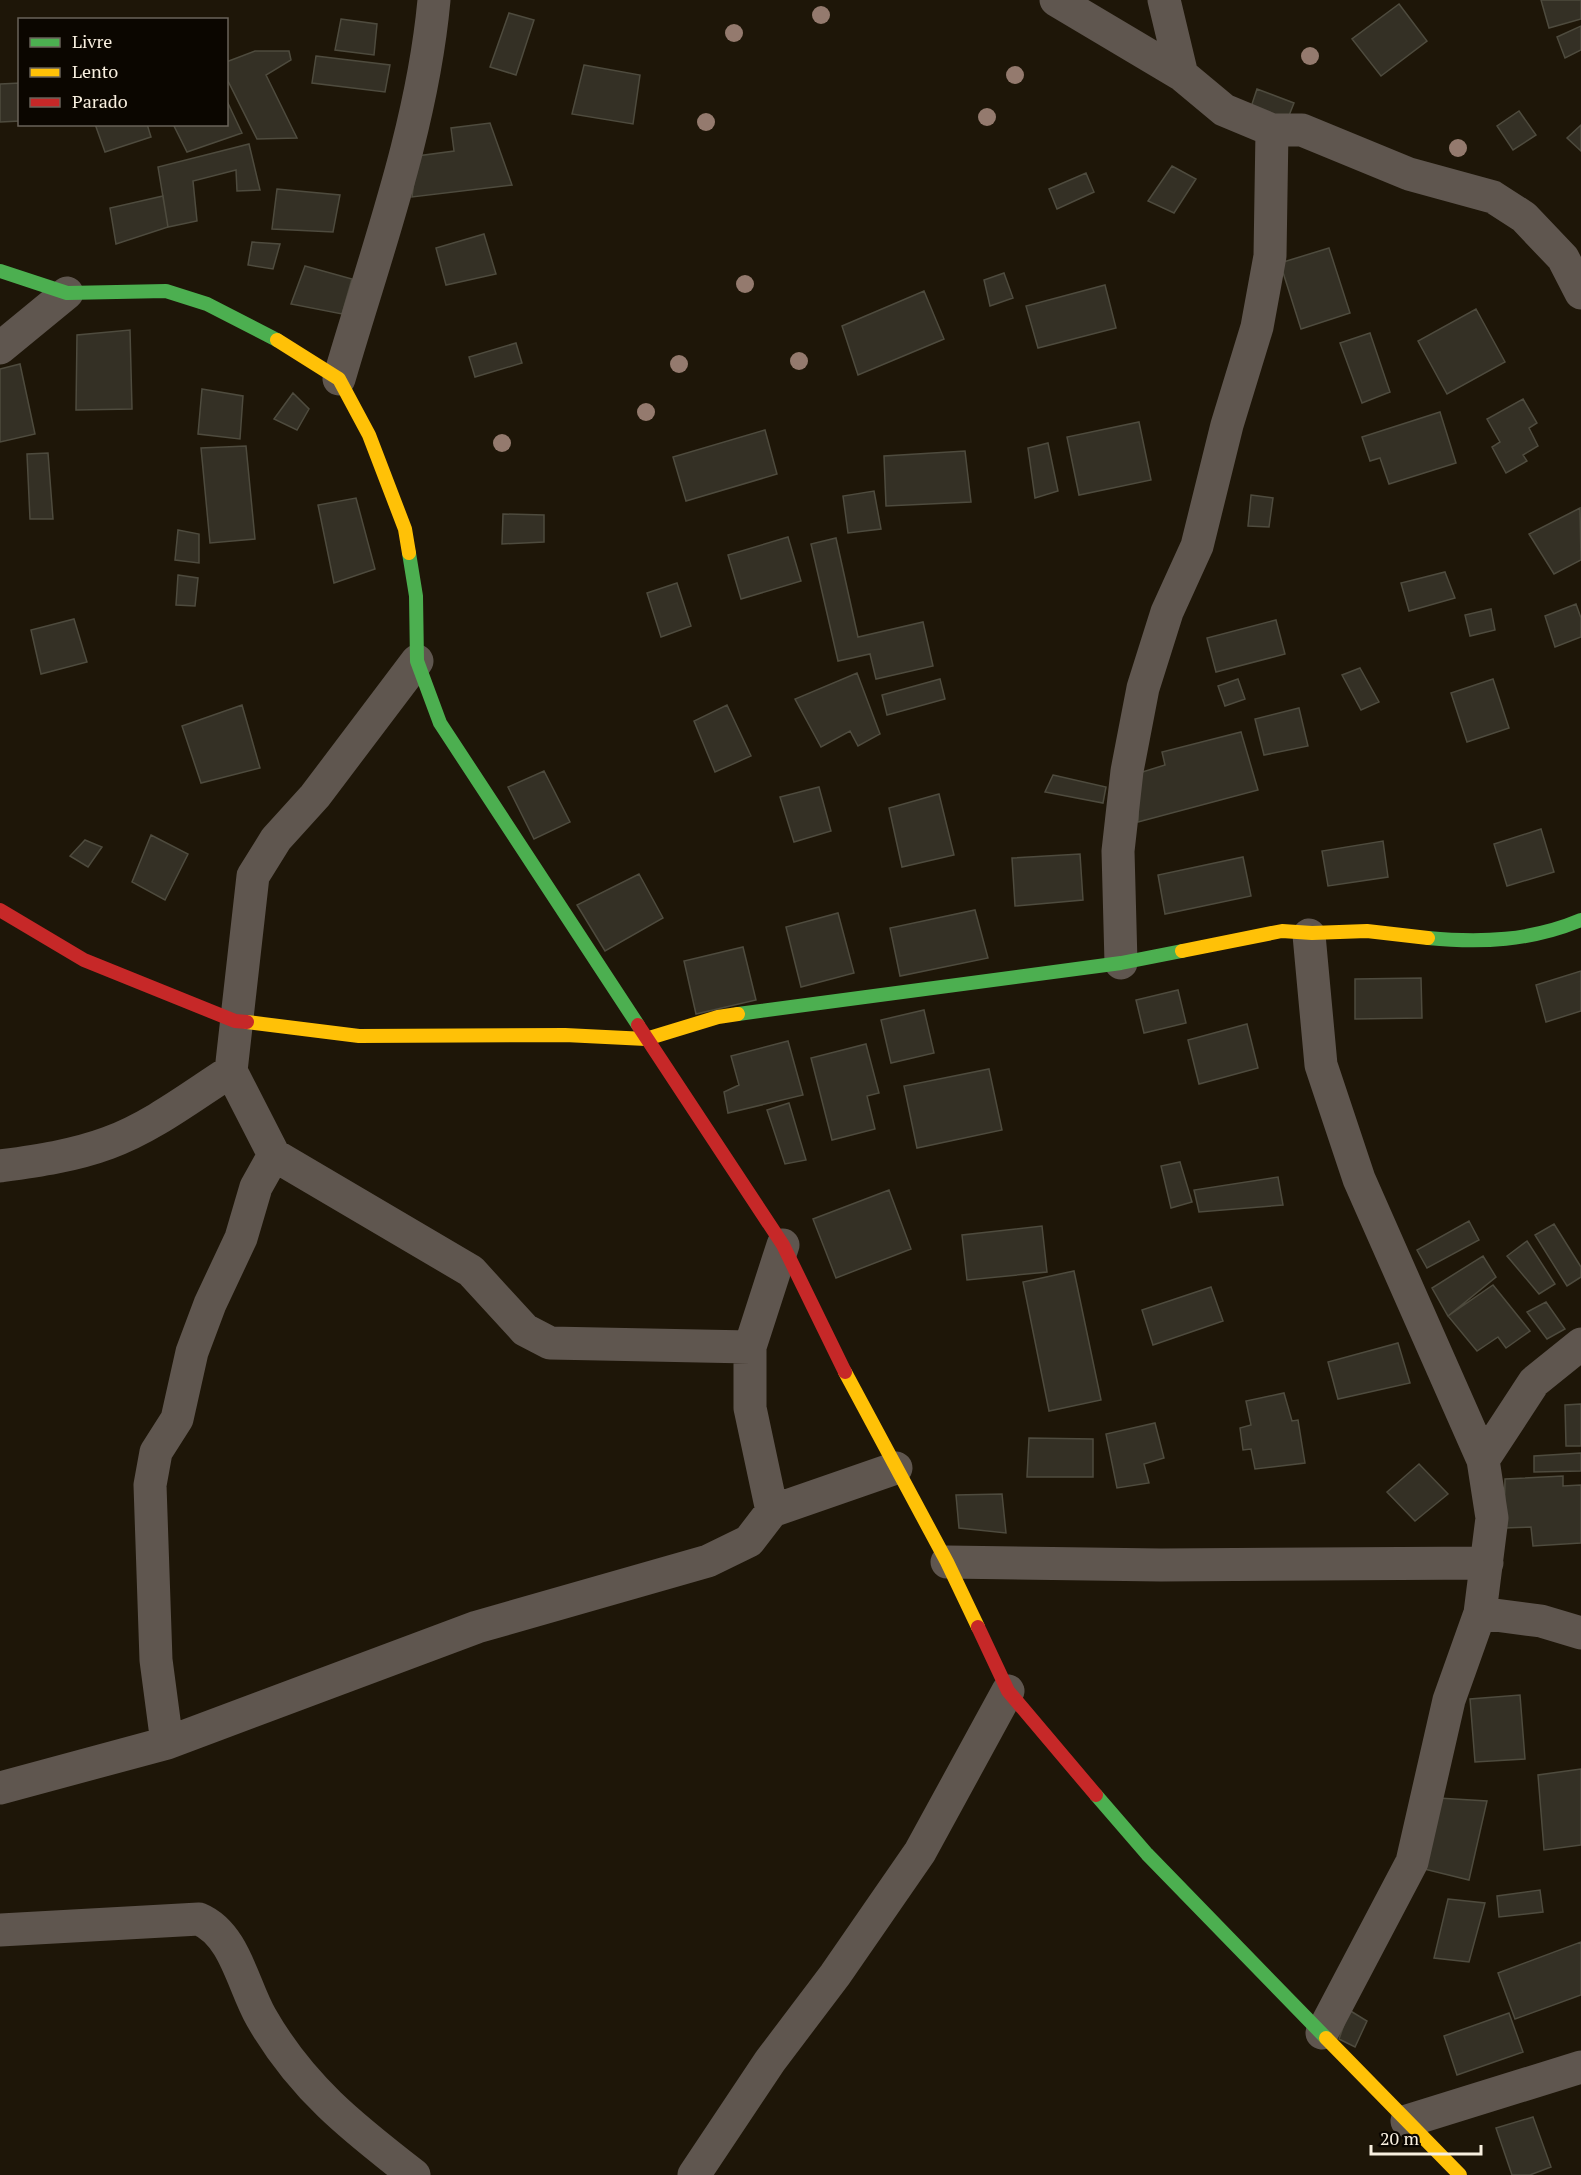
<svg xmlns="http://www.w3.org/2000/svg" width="1581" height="2175" viewBox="0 0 1581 2175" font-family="'PT Serif',serif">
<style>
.building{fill:#343025;stroke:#4e4b3e;stroke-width:1.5}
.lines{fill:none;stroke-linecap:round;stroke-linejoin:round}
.street{stroke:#5f564f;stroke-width:33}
.fast{stroke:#4caf50;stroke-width:14}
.slow{stroke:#ffc107;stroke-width:14}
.jam{stroke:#c62828;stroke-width:14}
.tree{fill:#947a6e}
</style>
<rect width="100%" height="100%" fill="#1e1608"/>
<path class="building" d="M 1541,0 L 1581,0 L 1581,19 L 1549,28 Z
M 1399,4 L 1427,41 L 1381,76 L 1352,39 Z
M 509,13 L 534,20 L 516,75 L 490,67 Z
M 341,19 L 377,24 L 374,55 L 335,50 Z
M 1581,26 L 1581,50 L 1565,58 L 1557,37 Z
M 255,51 L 289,51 L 291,60 L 266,75 L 297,138 L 257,139 L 226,77 L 226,62 Z
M 316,56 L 390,65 L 385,92 L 312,83 Z
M 584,65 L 640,75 L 633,124 L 572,114 Z
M 20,83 L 20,121 L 0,122 L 0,84 Z
M 1257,89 L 1294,103 L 1286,123 L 1250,110 Z
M 226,99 L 242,133 L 187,152 L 173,124 L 226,124 Z
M 1519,111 L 1536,135 L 1513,150 L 1497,126 Z
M 490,123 L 512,185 L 412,197 L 417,156 L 454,151 L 451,128 Z
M 95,124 L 147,124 L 151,137 L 105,152 Z
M 1581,125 L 1581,151 L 1567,138 Z
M 249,144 L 260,190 L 237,191 L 236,170 L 193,181 L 197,221 L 168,227 L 158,167 Z
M 1172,166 L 1196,179 L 1174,213 L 1148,201 Z
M 1086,173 L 1094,192 L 1057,209 L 1049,189 Z
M 277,189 L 340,195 L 333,232 L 272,229 Z
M 163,196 L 168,227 L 116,244 L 110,208 Z
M 484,234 L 496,274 L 446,285 L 436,248 Z
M 252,242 L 280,244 L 273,269 L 248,265 Z
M 1329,248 L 1350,313 L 1301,329 L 1280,263 Z
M 305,266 L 352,279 L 342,314 L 291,304 Z
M 1004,273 L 1013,298 L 990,306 L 984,280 Z
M 1105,285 L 1116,328 L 1038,348 L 1026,306 Z
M 924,291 L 944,339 L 858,375 L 842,326 Z
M 1476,309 L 1505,362 L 1447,394 L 1418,341 Z
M 130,330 L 132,409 L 76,410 L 77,335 Z
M 1370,333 L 1390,392 L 1362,403 L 1340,343 Z
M 516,343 L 522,363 L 475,377 L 469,357 Z
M 20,364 L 35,434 L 0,442 L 0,369 Z
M 202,389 L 243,396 L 240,439 L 198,434 Z
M 293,393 L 309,409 L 297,430 L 274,419 Z
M 1523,399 L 1537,423 L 1529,428 L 1538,446 L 1523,455 L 1527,461 L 1506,473 L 1492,447 L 1500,442 L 1487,419 Z
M 1440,412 L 1456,463 L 1389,484 L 1380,458 L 1370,461 L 1362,437 Z
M 1139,422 L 1151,480 L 1079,495 L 1067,437 Z
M 765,430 L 777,474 L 686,501 L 673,457 Z
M 1048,443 L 1058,491 L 1035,498 L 1028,448 Z
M 246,446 L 255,539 L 210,543 L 201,448 Z
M 965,451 L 971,502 L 886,506 L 884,456 Z
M 48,453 L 53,519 L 30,519 L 27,454 Z
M 874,491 L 881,529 L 848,533 L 843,496 Z
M 1251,495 L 1273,498 L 1269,527 L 1248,526 Z
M 356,498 L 375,569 L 334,583 L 318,505 Z
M 1580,508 L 1581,560 L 1554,574 L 1529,534 Z
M 503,514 L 544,515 L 544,542 L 502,544 Z
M 178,530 L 199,534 L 199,563 L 175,560 Z
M 788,537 L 801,581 L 741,599 L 728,555 Z
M 836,538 L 858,637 L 923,622 L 933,666 L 876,679 L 870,654 L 838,661 L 811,544 Z
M 1445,572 L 1455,598 L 1409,611 L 1401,583 Z
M 178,575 L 198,578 L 195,606 L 176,605 Z
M 677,583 L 691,626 L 661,637 L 647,593 Z
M 1576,604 L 1581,618 L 1581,637 L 1555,647 L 1545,616 Z
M 1491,609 L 1495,630 L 1470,636 L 1465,615 Z
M 74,619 L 87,662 L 41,674 L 31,630 Z
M 1276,620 L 1285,654 L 1216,672 L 1207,638 Z
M 1360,668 L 1379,702 L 1361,710 L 1342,675 Z
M 857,673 L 880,734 L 858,746 L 850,731 L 821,747 L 795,699 Z
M 940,679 L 945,699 L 887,715 L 882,695 Z
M 1238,679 L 1245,699 L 1225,706 L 1218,686 Z
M 1493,679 L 1509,728 L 1467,742 L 1451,693 Z
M 242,705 L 260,768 L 201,783 L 182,726 Z
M 727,705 L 751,756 L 715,772 L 694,721 Z
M 1299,708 L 1308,746 L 1264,755 L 1255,719 Z
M 1241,732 L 1258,790 L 1138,822 L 1139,773 L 1165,765 L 1162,752 Z
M 544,771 L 570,822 L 534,839 L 508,787 Z
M 1053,775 L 1106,787 L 1103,803 L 1045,792 Z
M 819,787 L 831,831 L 794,842 L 780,797 Z
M 939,794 L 954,855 L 902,867 L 889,808 Z
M 1541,829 L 1554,872 L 1507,886 L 1494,844 Z
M 151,835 L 188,854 L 165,900 L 132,882 Z
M 85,840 L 102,847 L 88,867 L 70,856 Z
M 1383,841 L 1388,877 L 1328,886 L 1322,851 Z
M 1080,854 L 1083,900 L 1015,906 L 1012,858 Z
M 1243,857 L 1251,896 L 1165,914 L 1158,875 Z
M 639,874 L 663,918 L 605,951 L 577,905 Z
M 975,910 L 988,958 L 900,976 L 890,928 Z
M 838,913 L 854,973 L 801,987 L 786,927 Z
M 743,947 L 756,1000 L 696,1014 L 684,961 Z
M 1581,971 L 1581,1011 L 1546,1022 L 1536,985 Z
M 1421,978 L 1422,1018 L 1355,1019 L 1355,979 Z
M 1178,990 L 1186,1023 L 1144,1033 L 1136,1000 Z
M 924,1010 L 934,1053 L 891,1063 L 881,1020 Z
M 1247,1024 L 1258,1068 L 1199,1084 L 1188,1040 Z
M 788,1041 L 803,1095 L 728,1113 L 724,1092 L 739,1085 L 731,1056 Z
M 866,1044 L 879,1093 L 867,1096 L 875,1129 L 832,1140 L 811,1058 Z
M 989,1069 L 1002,1130 L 917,1148 L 904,1086 Z
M 789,1103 L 806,1160 L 785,1164 L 767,1110 Z
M 1180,1162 L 1192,1202 L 1171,1208 L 1161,1166 Z
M 1278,1177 L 1283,1205 L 1199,1212 L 1194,1190 Z
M 889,1190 L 911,1249 L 836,1278 L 813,1219 Z
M 1469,1221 L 1479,1240 L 1427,1268 L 1417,1250 Z
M 1554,1224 L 1581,1267 L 1581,1277 L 1567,1286 L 1535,1235 Z
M 1042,1226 L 1047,1272 L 967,1280 L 962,1235 Z
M 1527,1241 L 1555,1284 L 1539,1294 L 1507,1256 Z
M 1483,1256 L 1496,1277 L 1448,1316 L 1432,1288 Z
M 1074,1271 L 1101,1400 L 1049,1411 L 1023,1282 Z
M 1493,1285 L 1530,1331 L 1506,1348 L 1498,1337 L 1477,1351 L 1448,1316 Z
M 1211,1287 L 1223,1321 L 1153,1345 L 1142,1310 Z
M 1546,1302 L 1565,1329 L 1547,1339 L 1527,1312 Z
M 1398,1343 L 1410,1383 L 1338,1399 L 1328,1362 Z
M 1284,1393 L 1292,1421 L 1298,1420 L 1305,1463 L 1255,1469 L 1251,1449 L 1243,1450 L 1240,1428 L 1251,1425 L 1246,1401 Z
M 1581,1404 L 1581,1446 L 1566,1446 L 1565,1405 Z
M 1155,1423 L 1164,1458 L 1144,1464 L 1149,1483 L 1117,1488 L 1106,1434 Z
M 1029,1438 L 1093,1439 L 1093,1477 L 1027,1477 Z
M 1581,1453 L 1581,1471 L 1534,1472 L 1534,1456 Z
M 1419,1464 L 1448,1494 L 1415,1521 L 1387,1492 Z
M 1563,1476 L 1563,1486 L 1581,1485 L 1581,1543 L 1533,1546 L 1531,1527 L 1504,1528 L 1505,1479 Z
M 1002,1494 L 1006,1533 L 959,1528 L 956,1495 Z
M 1520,1695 L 1525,1759 L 1475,1762 L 1470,1699 Z
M 1581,1769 L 1581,1845 L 1544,1850 L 1538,1775 Z
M 1438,1798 L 1487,1801 L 1469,1880 L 1424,1869 Z
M 1540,1890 L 1543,1912 L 1499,1917 L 1497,1896 Z
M 1448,1899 L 1485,1903 L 1469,1962 L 1434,1958 Z
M 1581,1942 L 1581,1995 L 1515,2019 L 1498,1973 Z
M 1349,2010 L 1367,2021 L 1355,2047 L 1339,2039 Z
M 1509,2013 L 1523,2052 L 1457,2075 L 1444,2036 Z
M 1533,2117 L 1551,2167 L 1530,2175 L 1512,2175 L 1496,2128 Z"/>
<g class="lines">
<path class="street" d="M 1056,0 L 1182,75 L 1224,110 L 1272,130 L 1302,130 L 1409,174 L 1493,197 L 1524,217 L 1563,258 L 1581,293
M 1164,0 L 1182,75
M 0,348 L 67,293
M 339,379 C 375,255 422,130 434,0
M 417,661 L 315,796 L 276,839 L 253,876 L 231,1071 L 274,1155 L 471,1271 L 525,1330 L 550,1343 L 750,1347
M 1309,935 L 1321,1065 L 1359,1179 L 1483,1460 L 1492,1518 L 1480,1613 L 1449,1700 L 1412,1862 L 1322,2033
M 1121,963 L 1118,851 L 1127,771 L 1143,688 L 1167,612 L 1197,546 L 1227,425 L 1257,327 L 1270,256 L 1272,130
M 0,1166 C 36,1161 73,1156 108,1143 C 152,1127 192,1096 231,1071
M 1483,1460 L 1534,1382 L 1581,1344
M 772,1511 L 750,1408 L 750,1347 L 783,1245
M 947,1562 L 1161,1565 L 1487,1563
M 1480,1613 L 1541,1621 L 1581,1633
M 167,1743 L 156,1660 L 150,1485 L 156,1452 L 177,1419 L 192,1352 L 210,1304 L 241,1238 L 256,1187 L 274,1155
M 0,1788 L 167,1743 L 477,1627 L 708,1561 L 749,1541 L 772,1511 L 896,1468
M 0,1930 L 199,1919 C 235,1934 243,1986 261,2017 C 301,2087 352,2127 414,2175
M 1407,2121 L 1581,2067
M 694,2175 L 770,2061 L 835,1975 L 920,1852 L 1008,1691"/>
<path class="fast" d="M 0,271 L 67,293 L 166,291 L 207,304 L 277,340
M 409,553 L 416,596 L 417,661 L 440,723 L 638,1025
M 1428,938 C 1481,943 1531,941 1581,920
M 738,1014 L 1121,963 L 1182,951
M 1096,1795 L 1147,1854 L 1326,2038"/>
<path class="slow" d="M 277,340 L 339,379 L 369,435 L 405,529 L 409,553
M 1182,951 L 1282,931 L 1312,933 L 1367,931 L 1428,938
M 247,1022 L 359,1036 L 565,1035 L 646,1039 L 718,1017 L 738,1014
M 845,1372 L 947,1562 L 978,1627
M 1326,2038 L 1460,2175"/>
<path class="jam" d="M 0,910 L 84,960 L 235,1021 L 247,1022
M 638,1025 L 783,1245 L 845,1372
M 978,1627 L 1008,1691 L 1096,1795"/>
</g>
<g class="tree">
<circle cx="821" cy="15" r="9"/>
<circle cx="734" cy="33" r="9"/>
<circle cx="1310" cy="56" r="9"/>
<circle cx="1015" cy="75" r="9"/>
<circle cx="987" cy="117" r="9"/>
<circle cx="706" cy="122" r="9"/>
<circle cx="1458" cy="148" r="9"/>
<circle cx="745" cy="284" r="9"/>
<circle cx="799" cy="361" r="9"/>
<circle cx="679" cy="364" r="9"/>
<circle cx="646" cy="412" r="9"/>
<circle cx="502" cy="443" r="9"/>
</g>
<rect x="18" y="18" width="210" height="108" fill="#0b0600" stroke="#6a6359" stroke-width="1.5"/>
<rect x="30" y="38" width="30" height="9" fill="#4caf50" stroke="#6a6359" stroke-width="1.5"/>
<text x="72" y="48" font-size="18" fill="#f8efdf">Livre</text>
<rect x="30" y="68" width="30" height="9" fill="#ffc107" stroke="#6a6359" stroke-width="1.5"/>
<text x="72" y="78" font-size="18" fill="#f8efdf">Lento</text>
<rect x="30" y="98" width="30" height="9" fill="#c62828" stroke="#6a6359" stroke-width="1.5"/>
<text x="72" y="108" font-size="18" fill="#f8efdf">Parado</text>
<path d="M1371 2145v9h110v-9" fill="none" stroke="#f8efdf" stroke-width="3"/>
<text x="1380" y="2145" font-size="18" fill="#f8efdf" stroke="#0b0600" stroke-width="4.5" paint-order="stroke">20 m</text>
</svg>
